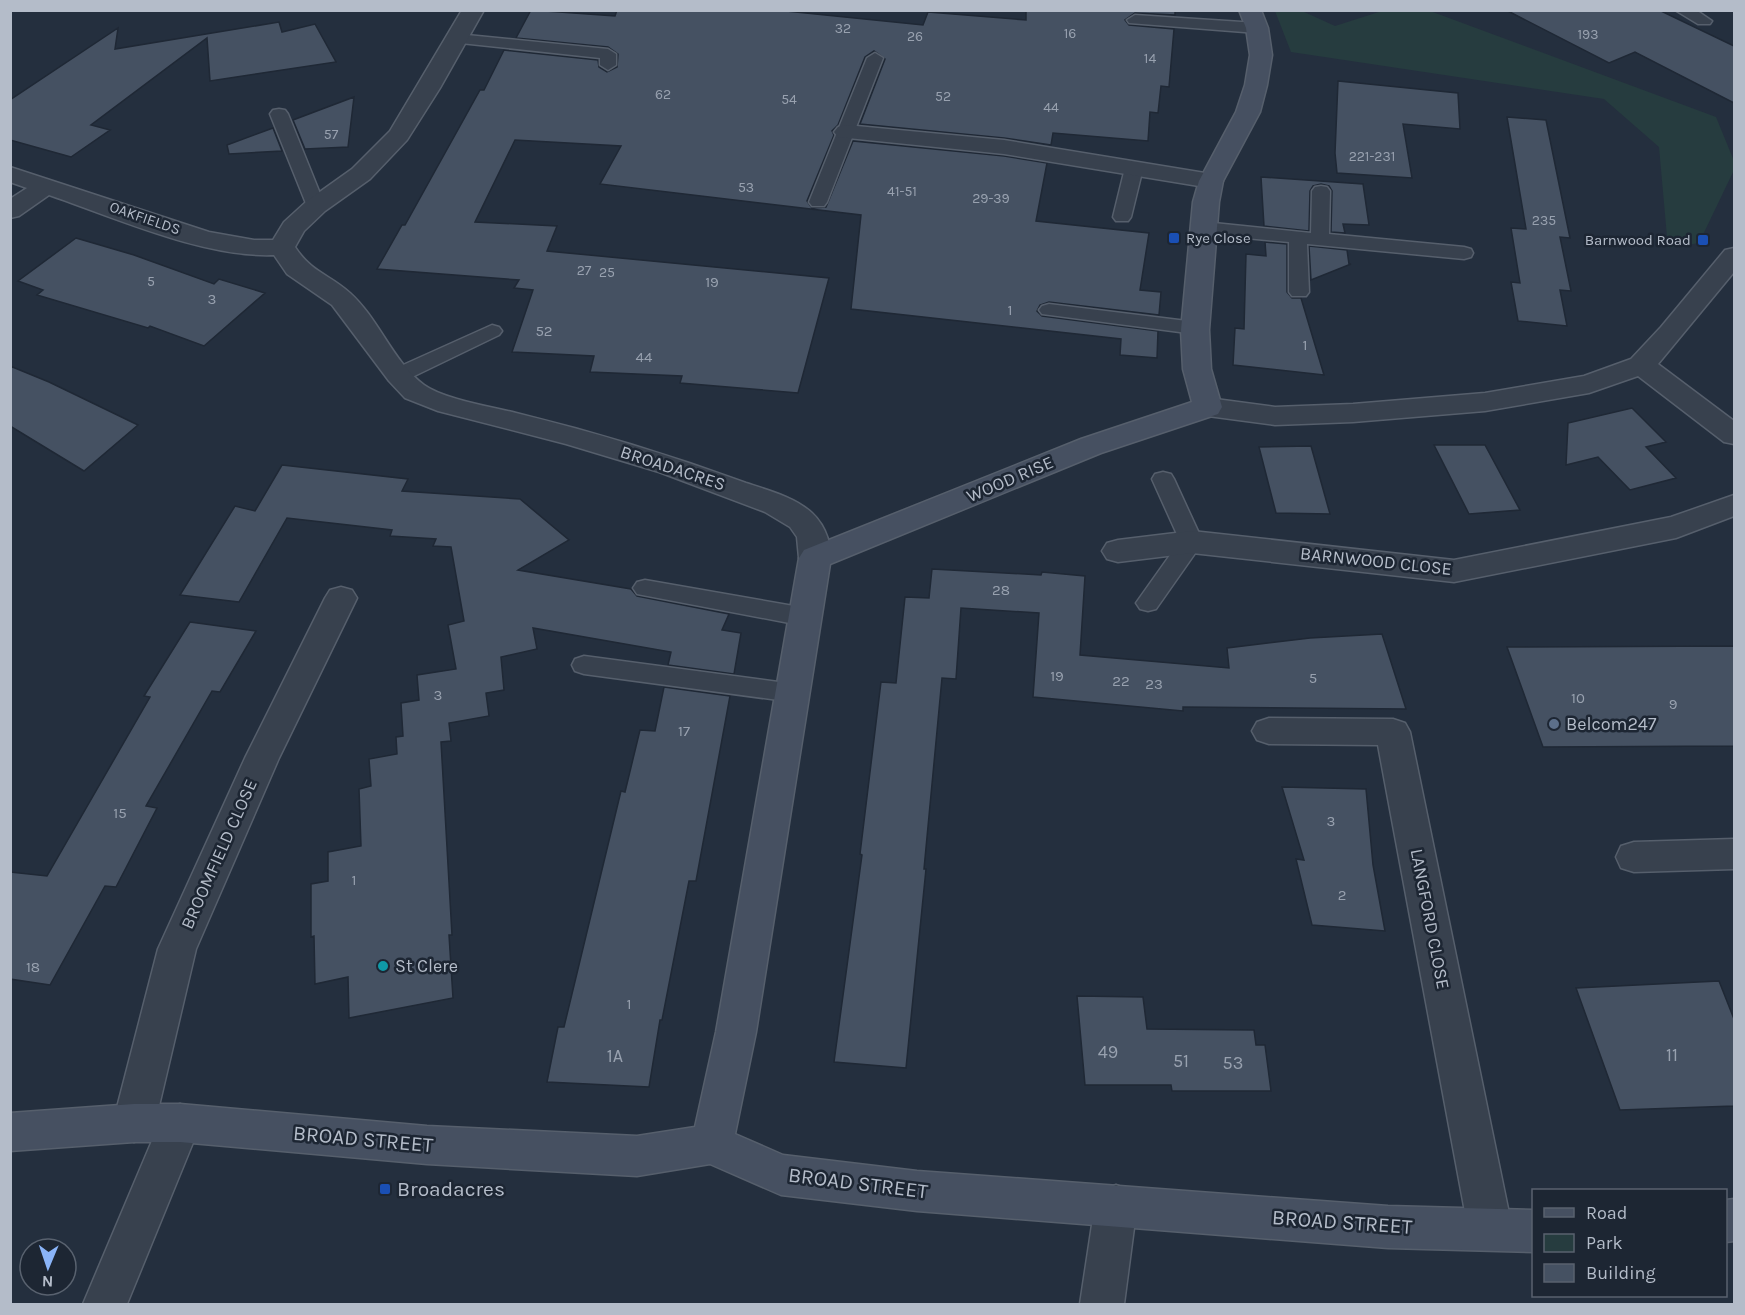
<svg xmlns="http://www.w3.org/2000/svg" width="1745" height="1315" viewBox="0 0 1745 1315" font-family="Karla,sans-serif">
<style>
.green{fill:#263c3f}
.building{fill:#455162;stroke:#1f2835;stroke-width:1.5}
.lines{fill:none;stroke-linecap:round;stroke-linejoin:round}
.lane-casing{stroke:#565f6c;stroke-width:3}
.street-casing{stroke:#565f6c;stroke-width:3}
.secondary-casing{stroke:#565f6c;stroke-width:3}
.lane{fill:#38414e;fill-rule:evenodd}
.street{fill:#38414e;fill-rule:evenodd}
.secondary{fill:#465061;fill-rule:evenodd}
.transit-dot{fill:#1a4fb4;stroke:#1d2633;stroke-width:2}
.service-dot{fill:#5c6f8a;stroke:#1d2633;stroke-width:2}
.culture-dot{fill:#0f9aa8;stroke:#1d2633;stroke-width:2}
.labels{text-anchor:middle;stroke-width:5;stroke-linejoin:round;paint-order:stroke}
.far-number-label{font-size:14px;fill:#98a1af}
.far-street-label{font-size:15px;fill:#b4bcc9;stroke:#1d2633}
.far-poi-label{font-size:15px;fill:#b4bcc9;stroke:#1d2633;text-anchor:start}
.number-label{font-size:15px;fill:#98a1af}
.street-label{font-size:18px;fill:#b4bcc9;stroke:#1d2633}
.poi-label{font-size:18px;fill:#b4bcc9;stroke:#1d2633;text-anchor:start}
.near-number-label{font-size:18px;fill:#98a1af}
.near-street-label{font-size:21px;fill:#b4bcc9;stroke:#1d2633}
.near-poi-label{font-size:21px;fill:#b4bcc9;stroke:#1d2633;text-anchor:start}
</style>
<rect width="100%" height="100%" fill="#242f3e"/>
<path class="green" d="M 1275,11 L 1302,11 L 1335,26 L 1382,11 L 1430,11 L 1716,117 L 1734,161 L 1734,170 L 1699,243 L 1668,248 L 1659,147 L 1604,99 L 1291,52 Z"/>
<path class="building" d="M 531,10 L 615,16 L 617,10 L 776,10 L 923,25 L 928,12 L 1026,20 L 1026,10 L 1175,10 L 1175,15 L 1135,13 L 1125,20 L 1129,25 L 1174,29 L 1169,87 L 1161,86 L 1158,113 L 1150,112 L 1148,141 L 1053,133 L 1051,145 L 1004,138 L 860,124 L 885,59 L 874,51 L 865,57 L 838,125 L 832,131 L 834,135 L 807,201 L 812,208 L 826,207 L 853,141 L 1004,156 L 1047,163 L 1036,221 L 1149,233 L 1140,290 L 1161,292 L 1159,315 L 1049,302 L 1040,305 L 1037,311 L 1042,316 L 1158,331 L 1157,358 L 1120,355 L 1121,339 L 851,309 L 861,215 L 600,184 L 621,146 L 515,140 L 475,222 L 557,226 L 547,251 L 829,278 L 798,393 L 680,383 L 682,376 L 590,372 L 594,356 L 512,352 L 533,290 L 514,288 L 519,280 L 377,269 L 402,225 L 405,225 L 480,90 L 484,90 L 504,50 L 598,60 L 599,67 L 607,72 L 617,67 L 618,54 L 608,47 L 516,38 Z
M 1506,10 L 1659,10 L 1734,46 L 1734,103 L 1635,52 L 1609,63 Z
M 279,22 L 282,32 L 315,24 L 336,62 L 210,81 L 207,38 L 91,125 L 110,130 L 71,157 L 10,140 L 10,100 L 118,28 L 115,49 Z
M 1338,81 L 1458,93 L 1460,129 L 1403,124 L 1412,178 L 1337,173 L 1335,153 Z
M 354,97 L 348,147 L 305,149 L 293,120 Z
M 1507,117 L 1546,120 L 1570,238 L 1560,237 L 1571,291 L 1560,290 L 1567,326 L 1518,321 L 1511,282 L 1520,283 L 1511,228 L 1526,229 Z
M 273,128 L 282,151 L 229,154 L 227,145 Z
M 1261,177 L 1363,184 L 1369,225 L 1343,224 L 1345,233 L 1331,232 L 1332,191 L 1329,186 L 1321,184 L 1313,186 L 1310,191 L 1309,231 L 1264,226 Z
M 76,238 L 134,255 L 214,284 L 219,279 L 265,293 L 204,346 L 150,326 L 148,328 L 37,295 L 43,290 L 18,281 Z
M 1265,242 L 1287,244 L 1287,292 L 1292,298 L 1301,298 L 1324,375 L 1233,365 L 1235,328 L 1244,329 L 1246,254 L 1266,256 Z
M 1309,246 L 1347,250 L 1349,264 L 1351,264 L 1311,280 Z
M 10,366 L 49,382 L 138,425 L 84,471 L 10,426 Z
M 1632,408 L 1666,442 L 1646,447 L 1676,478 L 1630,490 L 1598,457 L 1566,465 L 1568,423 Z
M 1434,445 L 1485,445 L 1520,510 L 1469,514 Z
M 1311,446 L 1330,514 L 1276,513 L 1259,447 Z
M 282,465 L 408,479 L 402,491 L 520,499 L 569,540 L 518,570 L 631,589 L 637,596 L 729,614 L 722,630 L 741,633 L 734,674 L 668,665 L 671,652 L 533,628 L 537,649 L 501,657 L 504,690 L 486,693 L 489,716 L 449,723 L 451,741 L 441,742 L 452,935 L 449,935 L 453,998 L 349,1018 L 348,977 L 315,984 L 314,936 L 311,937 L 311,884 L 328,881 L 328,852 L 361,846 L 359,789 L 371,786 L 369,759 L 397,754 L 396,737 L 403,736 L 401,703 L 419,700 L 417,675 L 456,669 L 448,625 L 464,621 L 451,547 L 433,546 L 436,539 L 390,536 L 392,530 L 287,518 L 239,602 L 180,595 L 235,506 L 255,511 Z
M 932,569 L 1041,575 L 1042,572 L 1085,576 L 1080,655 L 1229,668 L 1227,648 L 1310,638 L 1382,634 L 1406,709 L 1183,707 L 1183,711 L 1033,697 L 1039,613 L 961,608 L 956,679 L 942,678 L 924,869 L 926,869 L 906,1068 L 834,1062 L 862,855 L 860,854 L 881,682 L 896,683 L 905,597 L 929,598 Z
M 190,622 L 256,631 L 220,692 L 212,691 L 146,806 L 157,808 L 116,887 L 105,886 L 50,985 L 10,979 L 10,872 L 47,876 L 150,697 L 144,696 Z
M 1734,646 L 1734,746 L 1543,747 L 1507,647 Z
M 664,687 L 730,696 L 696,881 L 689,881 L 662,1020 L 660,1020 L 649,1087 L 547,1082 L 558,1027 L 564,1027 L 621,791 L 625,792 L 640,730 L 655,731 Z
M 1282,787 L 1366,789 L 1373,865 L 1385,931 L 1312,925 L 1296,859 L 1304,860 Z
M 1719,981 L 1734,1019 L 1734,1106 L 1620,1110 L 1576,988 Z
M 1077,996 L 1143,997 L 1147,1029 L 1254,1030 L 1256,1045 L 1265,1045 L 1271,1091 L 1172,1091 L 1171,1085 L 1085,1085 Z"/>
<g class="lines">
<defs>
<path id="lane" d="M 1675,10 L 1696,10 L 1712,21 L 1710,24 L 1698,24 Z
M 1135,15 L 1257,23 L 1265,28 L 1257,33 L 1129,23 L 1127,20 Z
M 457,34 L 608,49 L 616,54 L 616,65 L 608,70 L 600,65 L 600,58 L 451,42 L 449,39 Z
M 875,53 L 883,58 L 827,202 L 824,206 L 812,206 L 809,202 L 867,58 Z
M 279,109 L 285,110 L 288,114 L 325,206 L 322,210 L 310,210 L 307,206 L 270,114 L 273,110 Z
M 1134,163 L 1140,164 L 1143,168 L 1131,217 L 1128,221 L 1116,221 L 1113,217 L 1125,168 L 1128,164 Z
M 1321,186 L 1327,187 L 1330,191 L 1329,234 L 1464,247 L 1471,249 L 1473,253 L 1471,257 L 1464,259 L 1307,244 L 1309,292 L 1306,296 L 1292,296 L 1289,292 L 1289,242 L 1204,234 L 1197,232 L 1195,228 L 1197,224 L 1204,222 L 1311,233 L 1312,191 L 1315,187 Z
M 1049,304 L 1195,322 L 1202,324 L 1205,328 L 1202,332 L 1195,334 L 1042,314 L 1039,310 L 1042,306 Z
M 492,325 L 499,327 L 502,331 L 499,335 L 406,380 L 399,381 L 392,380 L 389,375 L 392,370 Z
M 1163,472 L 1171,474 L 1174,479 L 1203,542 L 1156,609 L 1148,611 L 1140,609 L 1136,603 L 1180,541 L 1152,479 L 1155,474 Z
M 645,580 L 805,608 L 813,611 L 817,617 L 813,623 L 805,626 L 637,594 L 633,588 L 637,582 Z
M 584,656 L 793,684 L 802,686 L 805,693 L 802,700 L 793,702 L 584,674 L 575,671 L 572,665 L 575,659 Z"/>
<path id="street" d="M 462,10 L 484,10 L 440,88 L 407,140 L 370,179 L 325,211 L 304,231 L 295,247 C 312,273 329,274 350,293 C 379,319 393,362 424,385 C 443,399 492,407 516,413 C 594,432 670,455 746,483 C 767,490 795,497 812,513 C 825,525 836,550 826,566 L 815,569 L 804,566 L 799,558 L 797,537 L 790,527 L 765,512 L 659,472 L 566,444 L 438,411 L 405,398 L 389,381 L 332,305 L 287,274 L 274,255 C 205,258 116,218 49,195 L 19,216 L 10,218 L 10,199 L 27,188 L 10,182 L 10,167 L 209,232 L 254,240 L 273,240 L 284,222 L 307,201 L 352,169 L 390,131 Z
M 846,125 L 1004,140 L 1211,174 L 1220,176 L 1223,181 L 1220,186 L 1211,188 L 1004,154 L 838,137 L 834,132 L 838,127 Z
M 1734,248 L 1734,272 L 1658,364 L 1734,421 L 1734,444 L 1724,442 L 1638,376 L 1589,393 L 1485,411 L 1353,422 L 1275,425 L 1208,416 L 1198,414 L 1194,407 L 1198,400 L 1208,398 L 1275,407 L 1353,404 L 1485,393 L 1584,376 L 1631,359 L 1661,327 L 1725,250 Z
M 1734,495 L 1734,516 L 1676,538 L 1454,582 L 1192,553 L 1118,562 L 1107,559 L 1102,551 L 1107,543 L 1118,540 L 1192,531 L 1454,560 L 1671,517 Z
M 341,587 L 352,590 L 357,598 L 279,758 L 196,949 L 155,1123 L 149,1136 L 134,1142 L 119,1136 L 113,1123 L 158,949 L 245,758 L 325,598 L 330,590 Z
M 1269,718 L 1393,719 L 1405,723 L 1410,732 L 1512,1228 L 1505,1243 L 1490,1249 L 1475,1243 L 1468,1228 L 1378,745 L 1269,744 L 1257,740 L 1252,731 L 1257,722 Z
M 1734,839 L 1734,869 L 1634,872 L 1621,868 L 1616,857 L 1621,846 L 1634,842 Z
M 180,1104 L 195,1110 L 201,1123 L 127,1304 L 83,1304 L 165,1110 Z
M 1116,1185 L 1131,1191 L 1137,1205 L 1124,1304 L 1080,1304 L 1095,1205 L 1101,1191 Z"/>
<path id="secondary" d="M 1239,10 L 1261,10 L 1268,28 L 1272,55 L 1267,85 L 1260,112 L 1223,181 L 1219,202 L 1209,330 L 1211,369 L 1222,407 L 1218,414 L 1101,453 L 830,564 L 756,1032 L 735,1134 L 783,1155 L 917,1171 L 1388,1206 L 1534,1210 L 1534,1252 L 1388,1248 L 917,1211 L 781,1195 L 710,1164 L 637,1176 L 427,1164 L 180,1142 L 134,1142 L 10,1151 L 10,1113 L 134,1104 L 180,1104 L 427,1126 L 637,1136 L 695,1127 L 716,1032 L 799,558 L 804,550 L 1081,439 L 1192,402 L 1183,369 L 1181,330 L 1193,202 L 1199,181 L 1236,112 L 1245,85 L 1250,55 L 1246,28 Z
M 1734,1199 L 1734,1241 L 1726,1242 L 1726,1200 Z"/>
</defs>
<use href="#lane" class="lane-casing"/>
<use href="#street" class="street-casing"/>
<use href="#secondary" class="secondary-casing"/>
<use href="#lane" class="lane"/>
<use href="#street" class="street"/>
<use href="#secondary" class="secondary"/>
</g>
<g class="transit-dot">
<rect x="1168" y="232" width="12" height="12" rx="3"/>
<rect x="1697" y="234" width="12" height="12" rx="3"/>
<rect x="379" y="1183" width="12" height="12" rx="3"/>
</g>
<circle class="service-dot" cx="1554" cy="724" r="6"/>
<circle class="culture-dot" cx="383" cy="966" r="6"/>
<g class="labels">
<g class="far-number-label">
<text x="843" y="33">32</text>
<text x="1070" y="38">16</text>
<text x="1588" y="39">193</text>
<text x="915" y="41">26</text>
<text x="1150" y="63">14</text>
<text x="663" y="99">62</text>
<text x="943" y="101">52</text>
<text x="789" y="104">54</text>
<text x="1051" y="112">44</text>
<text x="331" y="139">57</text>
<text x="1372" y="161">221-231</text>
<text x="746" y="192">53</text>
<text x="902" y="196">41-51</text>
<text x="991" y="203">29-39</text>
<text x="1544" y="225">235</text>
<text x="584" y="275">27</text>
<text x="607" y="277">25</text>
<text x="151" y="286">5</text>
</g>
<g class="far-street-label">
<text transform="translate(145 218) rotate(19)" y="5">OAKFIELDS</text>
</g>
<g class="far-poi-label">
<text x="1186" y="243">Rye Close</text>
<text x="1691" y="245" text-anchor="end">Barnwood Road</text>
</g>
<g class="number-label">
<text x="712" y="287">19</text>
<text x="212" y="304">3</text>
<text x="1010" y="315">1</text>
<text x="544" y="336">52</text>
<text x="1305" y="350">1</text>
<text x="644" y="362">44</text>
<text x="1001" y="595">28</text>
<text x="1057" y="681">19</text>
<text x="1313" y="683">5</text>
<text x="1121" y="686">22</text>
<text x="1154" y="689">23</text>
<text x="438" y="700">3</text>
<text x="1578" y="703">10</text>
<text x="1673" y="709">9</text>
<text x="684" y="736">17</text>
<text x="120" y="818">15</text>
<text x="1331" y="826">3</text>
<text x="354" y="885">1</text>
<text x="1342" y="900">2</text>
<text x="33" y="972">18</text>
<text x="629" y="1009">1</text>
</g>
<g class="street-label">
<text transform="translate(673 468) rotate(18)" y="6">BROADACRES</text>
<text transform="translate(1010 479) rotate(-23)" y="6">WOOD RISE</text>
<text transform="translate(1376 561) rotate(6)" y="6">BARNWOOD CLOSE</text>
<text transform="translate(219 854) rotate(-66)" y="6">BROOMFIELD CLOSE</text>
<text transform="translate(1430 919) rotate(79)" y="6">LANGFORD CLOSE</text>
</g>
<g class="poi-label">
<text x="1566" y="730">Belcom247</text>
<text x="395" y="972">St Clere</text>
</g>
<g class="near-number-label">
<text x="1108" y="1058">49</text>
<text x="1672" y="1061">11</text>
<text x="615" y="1062">1A</text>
<text x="1181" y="1067">51</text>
<text x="1233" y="1069">53</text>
</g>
<g class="near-street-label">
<text transform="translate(363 1139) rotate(5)" y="7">BROAD STREET</text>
<text transform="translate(858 1183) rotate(7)" y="7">BROAD STREET</text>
<text transform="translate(1342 1222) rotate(4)" y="7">BROAD STREET</text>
</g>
<g class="near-poi-label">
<text x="397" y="1196">Broadacres</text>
</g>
</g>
<rect width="1745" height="1315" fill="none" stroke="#b4bcc9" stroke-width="24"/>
<rect x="1532" y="1189" width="195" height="108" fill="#1d2633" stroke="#59626f" stroke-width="1.5"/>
<rect x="1544" y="1208" width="30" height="9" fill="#465061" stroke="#59626f" stroke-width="1.5"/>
<text x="1586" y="1219" font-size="18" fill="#b4bcc9">Road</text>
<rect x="1544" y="1234" width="30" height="18" fill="#263c3f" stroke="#59626f" stroke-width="1.5"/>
<text x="1586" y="1249" font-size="18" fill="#b4bcc9">Park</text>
<rect x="1544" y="1264" width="30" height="18" fill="#455162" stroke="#59626f" stroke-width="1.5"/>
<text x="1586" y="1279" font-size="18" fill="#b4bcc9">Building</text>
<g transform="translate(48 1267) rotate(182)"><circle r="28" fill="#1d2633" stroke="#59626f" stroke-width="1.5"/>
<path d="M0-4.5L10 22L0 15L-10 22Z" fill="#8ab4f8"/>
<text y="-9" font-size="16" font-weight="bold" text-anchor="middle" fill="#b4bcc9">N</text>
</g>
</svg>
